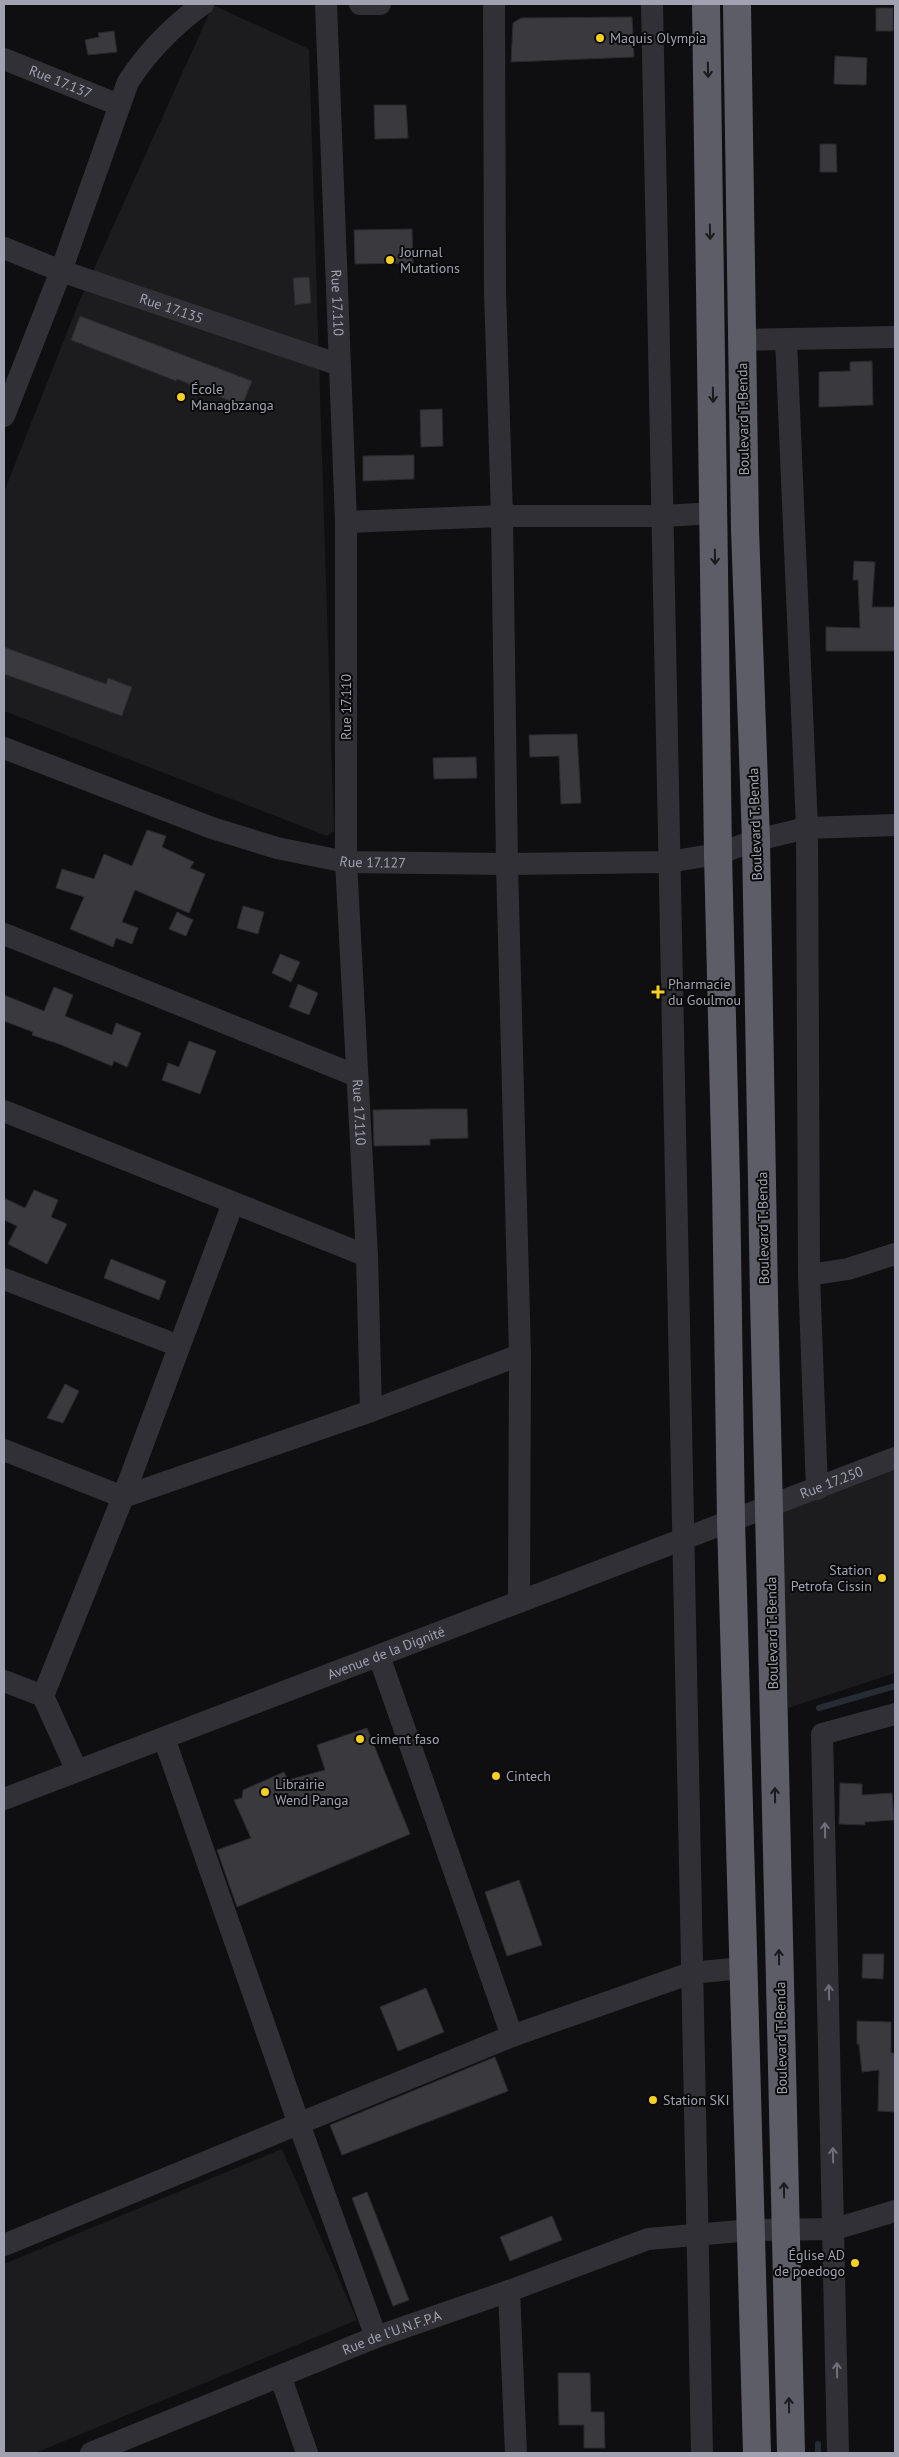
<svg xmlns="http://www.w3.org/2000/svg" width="899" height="2457" viewBox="0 0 899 2457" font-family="'PT Sans',sans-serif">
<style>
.built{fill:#1c1b1e}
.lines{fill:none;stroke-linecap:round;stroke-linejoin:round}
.stream{stroke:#262b34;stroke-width:6}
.building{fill:#39393e;stroke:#2a292d}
.minor{stroke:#303036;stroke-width:22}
.highway{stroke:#5c5d67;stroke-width:28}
.oneway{stroke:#1a1b1d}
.oneway2{stroke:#6e6f7a}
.poi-dot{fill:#f6d022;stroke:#0a0a0b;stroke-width:2}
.labels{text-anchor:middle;stroke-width:4;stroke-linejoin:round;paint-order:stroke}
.poi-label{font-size:14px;fill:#a0a2b2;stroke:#0a0a0b;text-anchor:start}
.street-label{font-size:14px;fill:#a0a2b2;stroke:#0a0a0b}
</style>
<rect width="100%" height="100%" fill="#0f0f11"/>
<path class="built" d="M 213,5 L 309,49 L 334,831 L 327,836 L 4,711 L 4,492 L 79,302 Z
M 895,1470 L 895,1673 L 788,1708 L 780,1513 Z
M 282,2149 L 357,2320 L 35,2453 L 4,2453 L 4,2264 Z"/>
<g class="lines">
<path class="stream" d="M 819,1708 L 895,1686
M 818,2444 L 818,2453"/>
</g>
<path class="building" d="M 876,8 L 893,8 L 893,31 L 876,31 Z
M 632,17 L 634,57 L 511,62 L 513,23 L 521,18 Z
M 114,31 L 117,52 L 88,55 L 85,40 L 99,37 L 98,33 Z
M 835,56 L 867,58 L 866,85 L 834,84 Z
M 374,105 L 406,105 L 408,138 L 375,139 Z
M 820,144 L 836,144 L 837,172 L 820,172 Z
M 412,229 L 413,263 L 355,264 L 354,230 Z
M 309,277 L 311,303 L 295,305 L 293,278 Z
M 80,316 L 252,381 L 242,406 L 177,379 L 176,381 L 71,340 Z
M 872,361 L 873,405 L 819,407 L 819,372 L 850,371 L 850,362 Z
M 442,409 L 443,446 L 421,447 L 420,410 Z
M 414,455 L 414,479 L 363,481 L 363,456 Z
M 854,561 L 875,562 L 872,607 L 895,607 L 895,651 L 826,651 L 826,627 L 860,628 L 858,580 L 853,580 Z
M 4,647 L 106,684 L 108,678 L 132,687 L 122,716 L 4,674 Z
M 577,734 L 581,803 L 561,804 L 559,756 L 530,757 L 529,735 Z
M 476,757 L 477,778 L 434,779 L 433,758 Z
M 147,830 L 166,836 L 162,847 L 194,862 L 190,868 L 205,874 L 189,913 L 135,890 L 122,922 L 138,928 L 132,944 L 116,938 L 113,947 L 70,929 L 84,897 L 56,888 L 62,869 L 94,879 L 104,854 L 132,866 Z
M 243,906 L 264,912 L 258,934 L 237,928 Z
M 177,912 L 193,920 L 186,936 L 169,929 Z
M 280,954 L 300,962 L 291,982 L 272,973 Z
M 298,984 L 318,993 L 309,1015 L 289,1007 Z
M 54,987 L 73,995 L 65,1016 L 112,1035 L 116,1023 L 141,1033 L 127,1067 L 114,1061 L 112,1066 L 59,1044 L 32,1035 L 33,1032 L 4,1021 L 4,995 L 44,1011 Z
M 189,1041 L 216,1051 L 200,1094 L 162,1080 L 168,1063 L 179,1067 Z
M 430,1109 L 467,1109 L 468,1138 L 430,1139 L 430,1145 L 374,1146 L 373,1110 Z
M 34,1190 L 58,1200 L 51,1217 L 67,1224 L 47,1264 L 8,1244 L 17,1226 L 4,1220 L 4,1198 L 25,1208 Z
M 111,1259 L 166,1281 L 159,1300 L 104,1278 Z
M 65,1384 L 79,1391 L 63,1423 L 47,1418 Z
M 367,1728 L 410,1834 L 237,1907 L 217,1850 L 251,1838 L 234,1800 L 242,1798 L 243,1790 L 284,1772 L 288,1780 L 325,1770 L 317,1745 Z
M 840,1783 L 862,1784 L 862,1795 L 892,1793 L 894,1820 L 865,1822 L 865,1825 L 839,1824 Z
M 519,1880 L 542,1945 L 507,1956 L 485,1892 Z
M 863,1954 L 884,1954 L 883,1979 L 862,1978 Z
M 426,1988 L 444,2032 L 398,2051 L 380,2007 Z
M 857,2021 L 891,2022 L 891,2053 L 895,2053 L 895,2112 L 878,2111 L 879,2070 L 862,2072 L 859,2044 L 857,2044 Z
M 495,2057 L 508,2091 L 342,2155 L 330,2125 Z
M 367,2192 L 409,2300 L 393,2306 L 352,2198 Z
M 552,2216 L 562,2240 L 510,2261 L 500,2237 Z
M 558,2373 L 590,2373 L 591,2412 L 604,2412 L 605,2448 L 584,2448 L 584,2425 L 559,2425 Z"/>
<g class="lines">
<g class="minor">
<path id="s1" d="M 326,4 L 346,522 L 346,862 L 367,1256 L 371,1411"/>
<path d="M 360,4 L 380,4"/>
<path d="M 494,4 L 495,291 L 502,516 L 507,864 L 520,1355 L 519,1602"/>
<path d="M 652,4 L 702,2453"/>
<path id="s2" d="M 4,59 L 119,105"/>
<path id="s3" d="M 4,248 L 61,271 L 340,365"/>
<path d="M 742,340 L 895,337"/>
<path d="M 786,340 L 807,828 L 809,1275 L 817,1489"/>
<path d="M 4,416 L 61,271 L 128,82 C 148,51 173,26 203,4"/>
<path d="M 346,522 L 502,516 L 663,516 L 715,513"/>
<path id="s4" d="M 4,748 L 212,828 L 277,848 L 346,862 L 507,864 L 668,862 L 718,854 L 756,840 L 807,828 L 895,825"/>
<path d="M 4,934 L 357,1076"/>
<path d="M 4,1111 L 367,1256"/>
<path d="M 809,1275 L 848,1269 L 895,1254"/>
<path d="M 4,1279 L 179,1346"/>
<path d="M 4,1450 L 123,1497 L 371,1411 L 520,1355"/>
<path d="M 379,1656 L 512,2036"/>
<path d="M 4,1681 L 43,1696 L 77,1771"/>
<path d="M 43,1696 L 123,1497 L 233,1203"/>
<path d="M 164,1738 L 299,2124 L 376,2337"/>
<path id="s5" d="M 4,1799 L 895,1458"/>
<path d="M 4,2245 L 512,2036 L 691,1973 L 742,1968"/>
<path d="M 509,2291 L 516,2453"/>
<path d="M 281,2378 L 307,2453"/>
<path id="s6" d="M 91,2453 L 376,2337 L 509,2291 L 648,2239 L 752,2230 L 835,2229 L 895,2211"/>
<path d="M 838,2453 L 822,1734 L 895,1714"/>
</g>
<path class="highway" d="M 706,4 L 718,854 L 726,1182 L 731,1521 L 757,2453
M 737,4 L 745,529 L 756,840 L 764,1297 L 791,2453"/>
</g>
<defs><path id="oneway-shaft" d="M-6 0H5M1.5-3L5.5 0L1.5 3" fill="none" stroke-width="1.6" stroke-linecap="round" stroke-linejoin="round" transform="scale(1.25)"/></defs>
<g class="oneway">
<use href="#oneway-shaft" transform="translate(708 70) rotate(89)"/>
<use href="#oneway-shaft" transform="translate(710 232) rotate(89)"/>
<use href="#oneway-shaft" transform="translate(713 395) rotate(89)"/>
<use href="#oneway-shaft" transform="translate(715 557) rotate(89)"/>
<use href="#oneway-shaft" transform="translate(775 1795) rotate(-91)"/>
<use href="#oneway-shaft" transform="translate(779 1957) rotate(-91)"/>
<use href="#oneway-shaft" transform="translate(784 2190) rotate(-91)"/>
<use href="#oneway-shaft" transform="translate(789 2405) rotate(-91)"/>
</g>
<g class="oneway2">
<use href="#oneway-shaft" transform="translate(825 1830) rotate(-91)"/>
<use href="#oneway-shaft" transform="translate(829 1992) rotate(-91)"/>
<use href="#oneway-shaft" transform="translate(833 2155) rotate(-91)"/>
<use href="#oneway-shaft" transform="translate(837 2370) rotate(-91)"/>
</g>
<g class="poi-dot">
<circle cx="600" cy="38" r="5"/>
<circle cx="390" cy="260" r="5"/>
<circle cx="181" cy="397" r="5"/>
<path d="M655.5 984.5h5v5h5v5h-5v5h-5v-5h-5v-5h5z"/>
<circle cx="882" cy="1578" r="5"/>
<circle cx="360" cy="1739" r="5"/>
<circle cx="496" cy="1776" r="5"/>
<circle cx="265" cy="1792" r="5"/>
<circle cx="653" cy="2100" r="5"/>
<circle cx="855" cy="2263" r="5"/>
</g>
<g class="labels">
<g class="poi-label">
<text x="610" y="43">Maquis Olympia</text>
<text x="400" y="257">Journal<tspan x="400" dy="16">Mutations</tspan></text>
<text x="191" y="394">École<tspan x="191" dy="16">Managbzanga</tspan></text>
<text x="668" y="989">Pharmacie<tspan x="668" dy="16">du Goulmou</tspan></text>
<text x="872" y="1575" text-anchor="end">Station<tspan x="872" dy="16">Petrofa Cissin</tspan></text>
<text x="370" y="1744">ciment faso</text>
<text x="506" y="1781">Cintech</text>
<text x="275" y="1789">Librairie<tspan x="275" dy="16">Wend Panga</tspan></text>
<text x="663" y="2105">Station SKI</text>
<text x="845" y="2260" text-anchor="end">Église AD<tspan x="845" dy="16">de poedogo</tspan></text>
</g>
<g class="street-label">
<text dy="5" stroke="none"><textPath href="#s2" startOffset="61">Rue 17.137</textPath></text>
<text dy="5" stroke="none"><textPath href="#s1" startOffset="299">Rue 17.110</textPath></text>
<text dy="5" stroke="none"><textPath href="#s3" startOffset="178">Rue 17.135</textPath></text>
<text transform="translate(743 419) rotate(-91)" y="5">Boulevard T. Benda</text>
<text transform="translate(346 707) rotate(-90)" y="5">Rue 17.110</text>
<text transform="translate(755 824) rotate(-92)" y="5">Boulevard T. Benda</text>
<text dy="5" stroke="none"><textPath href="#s4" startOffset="388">Rue 17.127</textPath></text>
<text dy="5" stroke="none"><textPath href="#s1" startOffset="1109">Rue 17.110</textPath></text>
<text transform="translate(763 1228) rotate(-91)" y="5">Boulevard T. Benda</text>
<text dy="5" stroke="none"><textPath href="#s5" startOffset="886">Rue 17.250</textPath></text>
<text transform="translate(772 1633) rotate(-91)" y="5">Boulevard T. Benda</text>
<text dy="5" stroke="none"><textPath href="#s5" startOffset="409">Avenue de la Dignité</textPath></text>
<text transform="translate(781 2038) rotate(-91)" y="5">Boulevard T. Benda</text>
<text dy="5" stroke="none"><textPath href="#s6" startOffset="324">Rue de l'U.N.F.P.A</textPath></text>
</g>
</g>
<rect width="899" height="2457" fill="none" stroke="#a0a2b2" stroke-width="10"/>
</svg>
